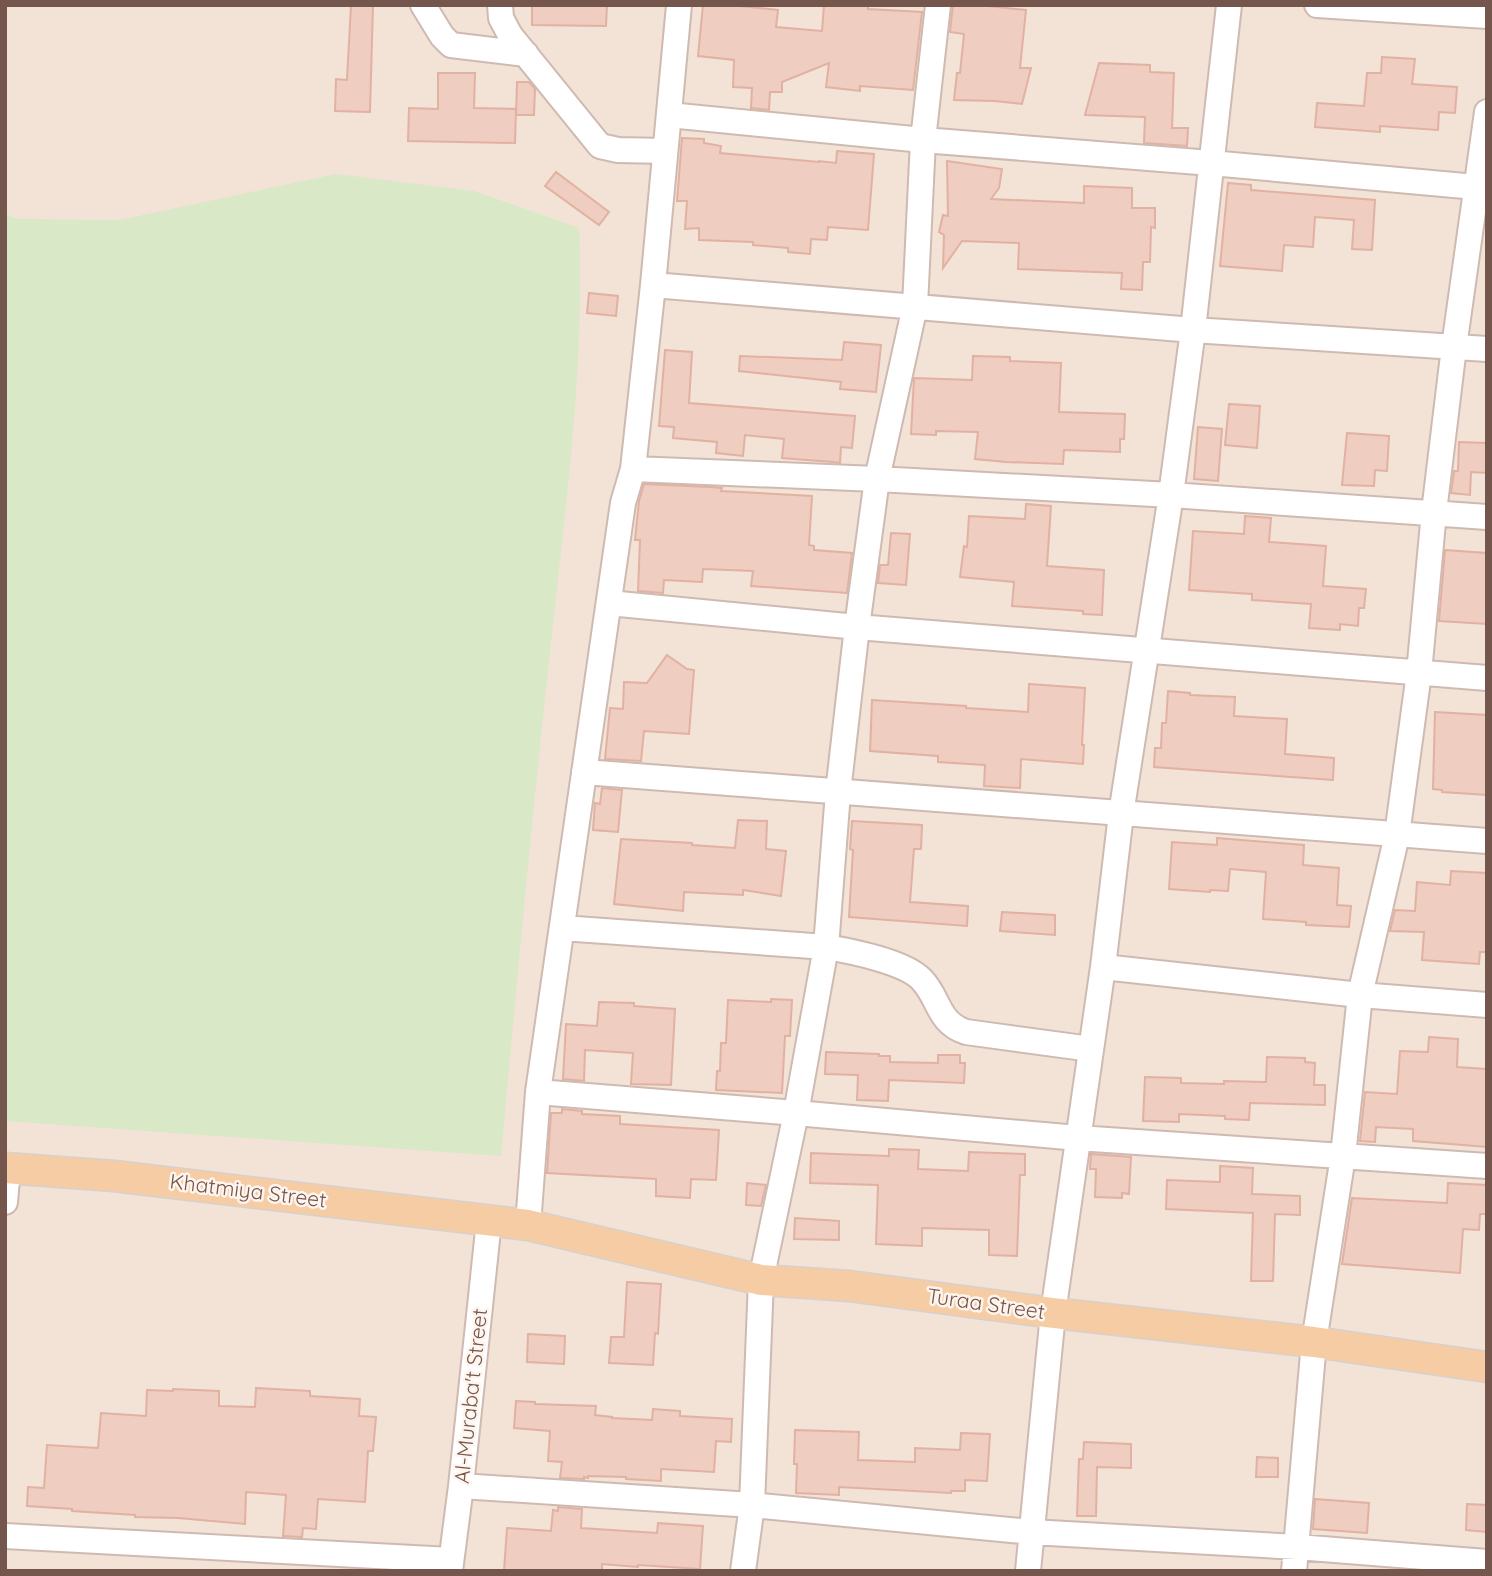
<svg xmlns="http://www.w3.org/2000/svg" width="1492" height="1576" viewBox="0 0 1492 1576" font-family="Quicksand,sans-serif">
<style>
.residential{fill:#f3e2d6}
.green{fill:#d9e8c6}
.building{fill:#efcdc1;stroke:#e1b1a2;stroke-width:2}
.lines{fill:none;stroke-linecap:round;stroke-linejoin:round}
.minor-casing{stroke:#cfbab1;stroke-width:28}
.major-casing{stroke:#d8d0cd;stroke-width:33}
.minor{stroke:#fff;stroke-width:24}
.major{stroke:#f6cca4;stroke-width:30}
.labels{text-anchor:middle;stroke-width:5;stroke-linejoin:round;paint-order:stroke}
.street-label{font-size:21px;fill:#74564d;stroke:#fef5ee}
</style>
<rect width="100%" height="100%" fill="#fbf1e8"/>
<path class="residential" d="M 5,5 L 1487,5 L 1487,1571 L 5,1571 Z"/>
<path class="green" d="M 336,174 L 474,191 L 579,228 C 585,373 564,517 549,661 C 531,826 516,991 501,1156 L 5,1121 L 5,214 L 18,219 L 120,220 Z"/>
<path class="building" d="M 351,5 L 373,5 L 370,112 L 335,111 L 336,79 L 347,80 Z
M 532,5 L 607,5 L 606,26 L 532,25 Z
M 703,5 L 729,5 L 778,10 L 776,27 L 822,31 L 824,5 L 858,5 L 868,6 L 868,9 L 922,12 L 913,90 L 860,86 L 860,91 L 826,87 L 829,63 L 782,82 L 782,92 L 770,92 L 769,110 L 751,108 L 752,88 L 733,87 L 734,60 L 698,56 Z
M 953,5 L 978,5 L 1026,10 L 1020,68 L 1031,68 L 1022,104 L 995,101 L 954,100 L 957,73 L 960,73 L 964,34 L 950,32 Z
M 1382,57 L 1415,59 L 1412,84 L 1457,87 L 1455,113 L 1439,112 L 1438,130 L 1380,126 L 1380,132 L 1315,127 L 1317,103 L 1364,106 L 1367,73 L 1381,73 Z
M 1099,63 L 1150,65 L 1150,72 L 1174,73 L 1172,128 L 1188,128 L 1187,146 L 1144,143 L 1145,117 L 1085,115 Z
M 438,73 L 475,73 L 474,108 L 516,109 L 515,143 L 408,141 L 409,108 L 438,109 Z
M 517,82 L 529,82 L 535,89 L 534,115 L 516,115 Z
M 682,138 L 704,139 L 704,143 L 721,146 L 720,153 L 819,162 L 819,161 L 836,163 L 837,151 L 874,154 L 868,230 L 828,227 L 827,240 L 811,239 L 810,254 L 788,252 L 788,248 L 753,245 L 753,242 L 699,240 L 699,228 L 685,229 L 687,201 L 677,201 Z
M 947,161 L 1002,169 L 999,188 L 991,199 L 1084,203 L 1084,186 L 1132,188 L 1132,208 L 1155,208 L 1155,228 L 1151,227 L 1150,262 L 1143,262 L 1142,290 L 1121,289 L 1122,273 L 1018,269 L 1019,243 L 962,241 L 943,268 L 944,235 L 939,232 L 943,215 L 948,216 Z
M 556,172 L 609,212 L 599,225 L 545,186 Z
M 1228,183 L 1251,185 L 1251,190 L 1375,200 L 1372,250 L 1352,249 L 1354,220 L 1315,217 L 1313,247 L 1284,245 L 1282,271 L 1220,266 Z
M 589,293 L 618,296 L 616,316 L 587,313 Z
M 844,342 L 881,345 L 876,392 L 840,389 L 841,382 L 739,371 L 740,356 L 842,360 Z
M 665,350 L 692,352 L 689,403 L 855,416 L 852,448 L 841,447 L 840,463 L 833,462 L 782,458 L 784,439 L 745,435 L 743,456 L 716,453 L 717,442 L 673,438 L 674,427 L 659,426 Z
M 973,356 L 1010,357 L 1010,361 L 1061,363 L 1059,412 L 1125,414 L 1124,439 L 1120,439 L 1120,452 L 1064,450 L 1063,464 L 1006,462 L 975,459 L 978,432 L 936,431 L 936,435 L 911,434 L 914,378 L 972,380 Z
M 1229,404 L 1260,406 L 1257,448 L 1225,445 Z
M 1198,427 L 1222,429 L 1218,481 L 1194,479 Z
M 1347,433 L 1389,436 L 1387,471 L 1375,470 L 1374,486 L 1342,485 Z
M 1459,442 L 1487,443 L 1487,473 L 1471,472 L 1470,495 L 1451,493 L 1454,471 L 1458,471 Z
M 644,484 L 710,487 L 722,488 L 721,491 L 812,496 L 809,545 L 814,546 L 814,550 L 852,553 L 847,593 L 751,586 L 753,571 L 703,569 L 702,582 L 664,580 L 663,593 L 638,591 L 640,540 L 635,540 L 639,501 Z
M 1026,504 L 1051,506 L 1047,566 L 1104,570 L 1102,615 L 1083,614 L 1083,611 L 1012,606 L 1014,582 L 960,577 L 964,546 L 967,547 L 969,516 L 1025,519 Z
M 1245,516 L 1271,518 L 1269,542 L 1326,546 L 1323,586 L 1366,589 L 1364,608 L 1359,608 L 1358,626 L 1340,624 L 1340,630 L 1309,628 L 1311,604 L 1252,600 L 1252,594 L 1189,590 L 1193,531 L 1244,534 Z
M 891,533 L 910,534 L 906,585 L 878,583 L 880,565 L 888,565 Z
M 1445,550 L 1487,553 L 1487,624 L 1439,621 Z
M 667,655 L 687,669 L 694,670 L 689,734 L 644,731 L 641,761 L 605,759 L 610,708 L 623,709 L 624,682 L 647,683 Z
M 1029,684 L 1085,688 L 1082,745 L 1084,745 L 1083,764 L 1021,759 L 1020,788 L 984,786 L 985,765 L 938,762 L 938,756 L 870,751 L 872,700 L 966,706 L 966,708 L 1028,712 Z
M 1168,691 L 1190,693 L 1190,695 L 1235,697 L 1234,716 L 1287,719 L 1285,754 L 1334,758 L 1333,780 L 1154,767 L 1155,748 L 1161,748 L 1162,723 L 1166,723 Z
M 1435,712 L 1487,715 L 1487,795 L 1442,792 L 1442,790 L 1433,789 Z
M 602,788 L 622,790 L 618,832 L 593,830 L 595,803 L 600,804 Z
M 738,820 L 767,821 L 766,849 L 786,851 L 781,896 L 743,890 L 743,895 L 684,892 L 683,911 L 614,904 L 621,839 L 692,843 L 692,845 L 735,848 Z
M 852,821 L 922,825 L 921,849 L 914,849 L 910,902 L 968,906 L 967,926 L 849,917 L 853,850 L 850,849 Z
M 1217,838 L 1304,845 L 1303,865 L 1339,868 L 1337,905 L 1351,906 L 1349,927 L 1306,925 L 1306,922 L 1263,919 L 1266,872 L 1230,869 L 1228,891 L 1210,890 L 1210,892 L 1169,889 L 1172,842 L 1217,845 Z
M 1451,871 L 1487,873 L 1487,952 L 1480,952 L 1479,964 L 1422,960 L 1424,932 L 1390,931 L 1395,910 L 1415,911 L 1417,882 L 1450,885 Z
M 1002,912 L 1055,915 L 1055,935 L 1000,931 Z
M 771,999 L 792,1000 L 790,1036 L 785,1036 L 782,1093 L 716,1090 L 717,1071 L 720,1071 L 721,1043 L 726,1043 L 728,1000 L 771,1002 Z
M 599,1002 L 634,1003 L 634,1006 L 675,1009 L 671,1085 L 631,1084 L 633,1053 L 585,1050 L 584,1081 L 563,1079 L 566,1024 L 597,1026 Z
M 1429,1037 L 1458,1039 L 1457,1067 L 1487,1069 L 1487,1147 L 1413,1141 L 1413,1129 L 1376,1127 L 1375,1142 L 1360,1141 L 1365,1092 L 1397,1094 L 1400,1051 L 1428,1052 Z
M 826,1052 L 879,1054 L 879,1056 L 890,1056 L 890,1062 L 938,1063 L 938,1055 L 960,1055 L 960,1063 L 965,1063 L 964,1083 L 889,1080 L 888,1101 L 857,1100 L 858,1075 L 825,1074 Z
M 1267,1057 L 1305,1058 L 1305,1062 L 1315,1063 L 1314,1085 L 1325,1085 L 1325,1105 L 1250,1103 L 1249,1120 L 1225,1119 L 1225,1116 L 1179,1114 L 1179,1122 L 1143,1121 L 1145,1077 L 1181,1078 L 1181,1083 L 1224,1084 L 1224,1081 L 1266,1082 Z
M 562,1109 L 582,1111 L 582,1114 L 620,1116 L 620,1124 L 719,1130 L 716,1180 L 691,1179 L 690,1198 L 656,1196 L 656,1179 L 547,1173 L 551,1113 L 562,1113 Z
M 889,1149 L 919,1150 L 918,1169 L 968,1171 L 969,1152 L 1025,1154 L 1025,1175 L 1020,1175 L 1017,1256 L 989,1255 L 989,1230 L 922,1228 L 922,1246 L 876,1244 L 878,1185 L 810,1183 L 811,1153 L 889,1156 Z
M 1091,1154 L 1131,1157 L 1129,1194 L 1122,1193 L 1122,1198 L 1095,1197 L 1096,1169 L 1090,1169 Z
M 1220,1166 L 1253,1168 L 1252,1194 L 1300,1196 L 1300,1215 L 1275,1214 L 1273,1281 L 1251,1281 L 1253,1213 L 1166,1209 L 1167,1180 L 1220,1182 Z
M 747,1183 L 766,1185 L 761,1206 L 746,1205 Z
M 1448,1183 L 1487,1185 L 1487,1214 L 1480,1214 L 1479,1230 L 1463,1229 L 1460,1273 L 1342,1264 L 1352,1198 L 1447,1203 Z
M 795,1218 L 839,1221 L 839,1240 L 794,1239 Z
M 627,1282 L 661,1284 L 658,1334 L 655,1333 L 653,1365 L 609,1363 L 611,1337 L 624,1337 Z
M 528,1334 L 565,1336 L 564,1364 L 527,1362 Z
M 256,1388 L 310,1391 L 310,1396 L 360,1399 L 359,1416 L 376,1417 L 373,1451 L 368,1451 L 365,1502 L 318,1499 L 316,1529 L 303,1528 L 302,1537 L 283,1536 L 286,1495 L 246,1492 L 245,1524 L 178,1518 L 135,1517 L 135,1515 L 72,1511 L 72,1509 L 27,1506 L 28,1487 L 44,1488 L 47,1445 L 98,1448 L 101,1413 L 146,1416 L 147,1390 L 173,1391 L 173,1389 L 219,1391 L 219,1406 L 255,1407 Z
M 516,1401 L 535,1402 L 535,1404 L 596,1406 L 595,1415 L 612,1417 L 612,1418 L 652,1420 L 653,1409 L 680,1411 L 680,1416 L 732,1419 L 731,1442 L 716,1441 L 714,1472 L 661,1469 L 661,1481 L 626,1479 L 626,1477 L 588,1476 L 588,1478 L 584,1477 L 584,1479 L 560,1478 L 562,1462 L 548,1461 L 550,1431 L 514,1428 Z
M 795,1430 L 859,1432 L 858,1460 L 915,1462 L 915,1448 L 960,1450 L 961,1433 L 990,1434 L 987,1481 L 965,1480 L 965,1491 L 951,1491 L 951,1493 L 839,1487 L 839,1495 L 796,1493 L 797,1464 L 794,1464 Z
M 1084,1442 L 1131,1444 L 1131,1468 L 1097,1467 L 1096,1516 L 1077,1516 L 1079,1459 L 1083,1459 Z
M 1257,1457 L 1278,1458 L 1278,1477 L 1256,1477 Z
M 1315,1499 L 1369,1503 L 1367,1533 L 1313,1529 Z
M 1467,1504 L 1487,1505 L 1487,1532 L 1466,1530 Z
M 558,1507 L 582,1509 L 581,1528 L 657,1533 L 658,1523 L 703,1526 L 700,1569 L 638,1565 L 638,1567 L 602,1564 L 602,1571 L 504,1571 L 507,1528 L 551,1531 L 553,1510 L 558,1511 Z"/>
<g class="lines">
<defs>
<path id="minor" d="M 423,5 L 442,36 L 451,45 L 526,54
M 500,5 L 501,18 L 510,35 L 600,146 L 618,150 L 665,151
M 1317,5 L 1487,16
M 669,115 L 923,140 L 1211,163 L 1487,188
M 653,285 L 1193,330 L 1487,349
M 633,469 L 877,479 L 1171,495 L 1487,517
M 609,603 L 857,627 L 1487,678
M 584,772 L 1487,841
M 562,928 L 826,947 C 850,951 906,962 922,980 C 940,999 937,1022 966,1032 L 1091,1049
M 1103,967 L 1360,995 L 1487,1005
M 538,1092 L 796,1113 L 1078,1138 L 1487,1166
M 5,1202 L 8,1168
M 528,1225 L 538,1092 L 623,503 L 633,469 L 653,285 L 679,5
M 461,1486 L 752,1505 L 1031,1532 L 1297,1547 L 1487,1562
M 5,1536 L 451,1560
M 450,1571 L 461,1486 L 489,1221
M 743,1571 L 752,1505 L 761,1280 L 796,1113 L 826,947 L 838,792 L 857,627 L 877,479 L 915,306 L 923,140 L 938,5
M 1028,1571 L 1053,1313 L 1103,967 L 1121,814 L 1171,495 L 1193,330 L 1229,5
M 1294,1571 L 1314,1342 L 1343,1156 L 1360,995 L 1397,835 L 1419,673 L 1434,512 L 1454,347 L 1487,112"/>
<path id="major" d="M 5,1168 L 114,1176 L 528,1225 L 761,1280 L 849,1286 L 1053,1313 L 1314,1342 L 1487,1367"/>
</defs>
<use href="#minor" class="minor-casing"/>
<use href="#major" class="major-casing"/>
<use href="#minor" class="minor"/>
<use href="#major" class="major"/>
</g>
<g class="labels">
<g class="street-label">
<text transform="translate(248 1191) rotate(7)" y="7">Khatmiya Street</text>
<text transform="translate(986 1304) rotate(8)" y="7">Turaa Street</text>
<text transform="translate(471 1396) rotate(-84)" y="7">Al-Muraba't Street</text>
</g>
</g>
<rect width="1492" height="1576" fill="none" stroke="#74564d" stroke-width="14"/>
</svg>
